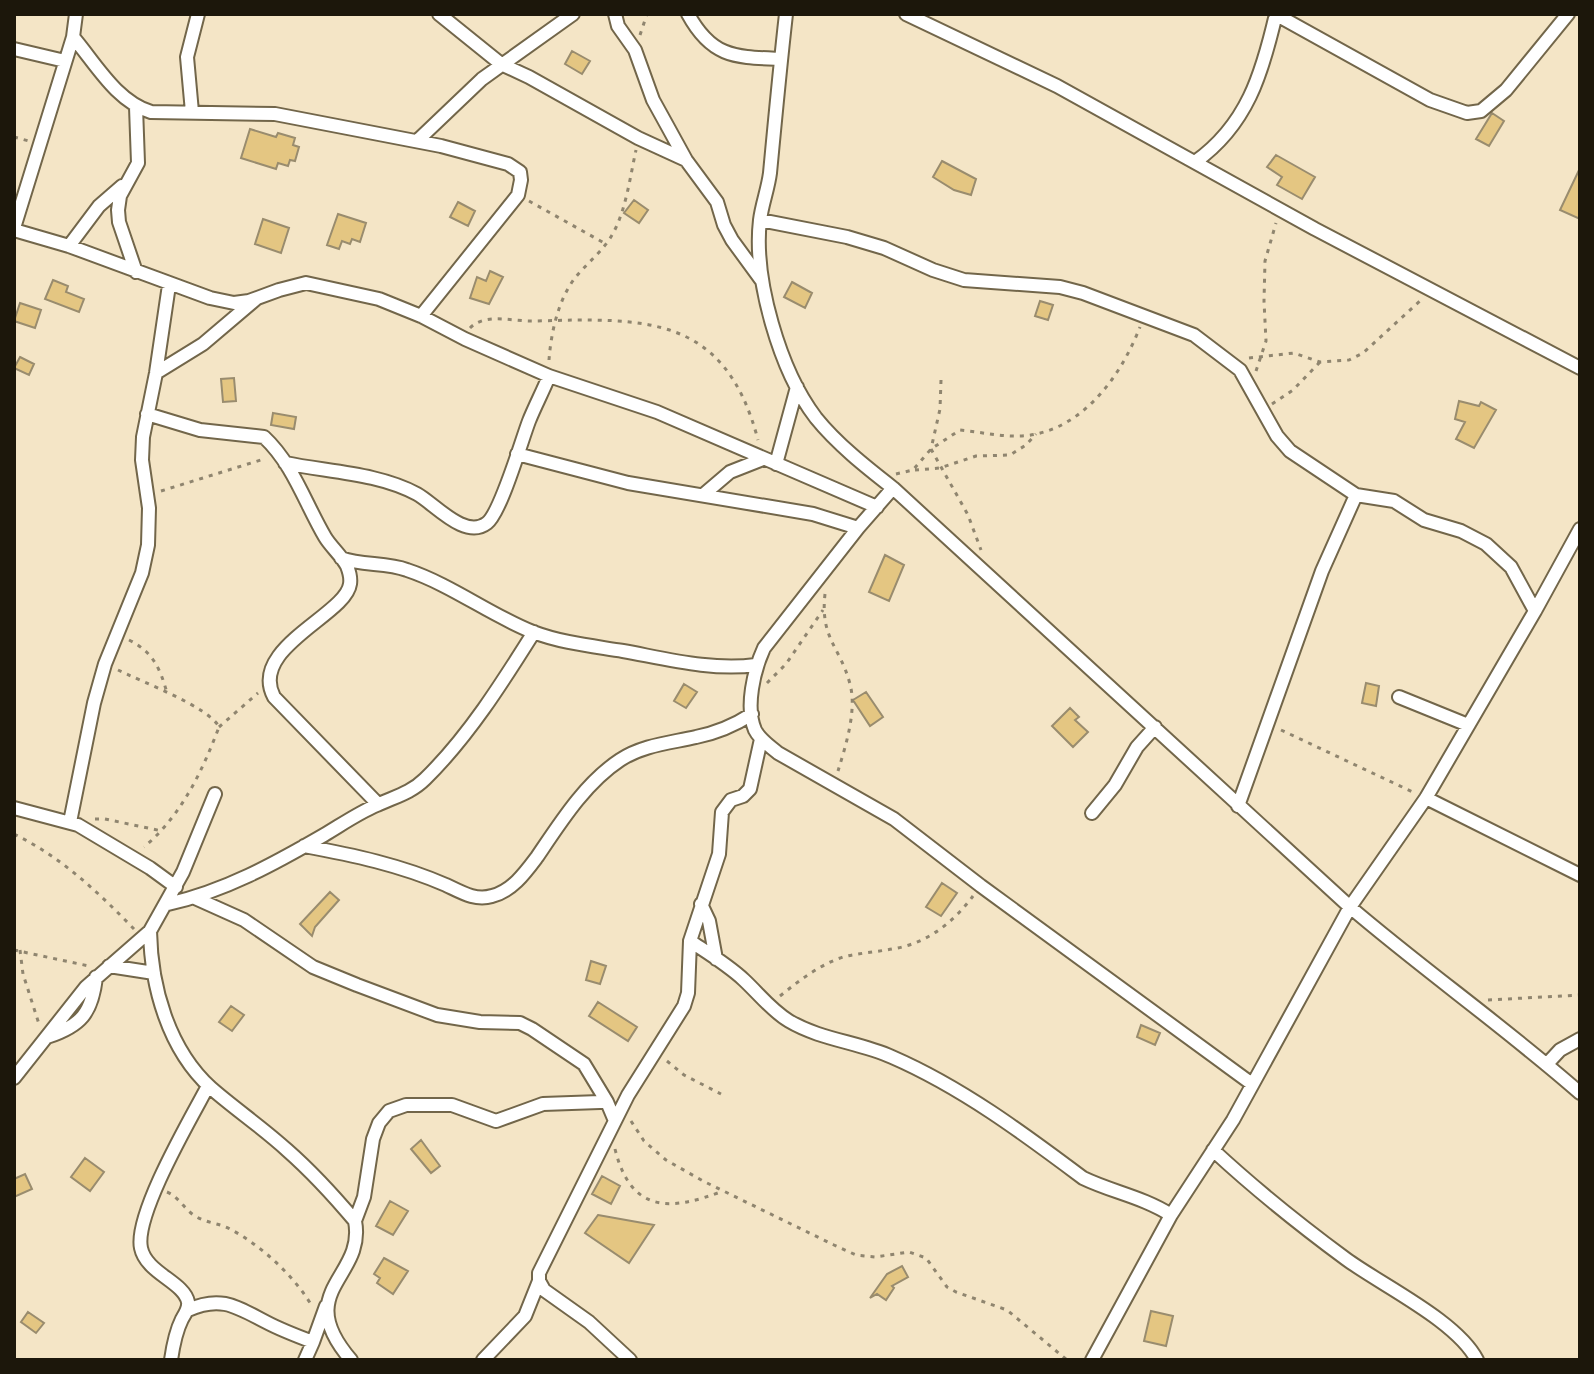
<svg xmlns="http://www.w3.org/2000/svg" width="1594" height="1374" viewBox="0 0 1594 1374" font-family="Georgia,serif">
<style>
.building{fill:#e4c682;stroke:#998c6e;stroke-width:2}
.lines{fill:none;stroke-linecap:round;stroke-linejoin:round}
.minor-casing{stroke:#72664a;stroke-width:16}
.path{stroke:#8f856f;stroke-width:3;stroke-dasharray:4 6;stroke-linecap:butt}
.minor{stroke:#fff;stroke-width:12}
</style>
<rect width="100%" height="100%" fill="#f4e5c6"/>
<path class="building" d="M 572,51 L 590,61 L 582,74 L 565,64 Z
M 1492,113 L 1504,121 L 1489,146 L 1476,139 Z
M 250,129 L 276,137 L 278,133 L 295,138 L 293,145 L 299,147 L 295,161 L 290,160 L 288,166 L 278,163 L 276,169 L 241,158 Z
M 1276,155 L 1315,177 L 1302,199 L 1277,185 L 1282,177 L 1267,167 Z
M 942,161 L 976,179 L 971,195 L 954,190 L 933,177 Z
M 1580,168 L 1580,219 L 1560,210 Z
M 634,200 L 648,210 L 639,223 L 624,213 Z
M 458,202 L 475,211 L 468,226 L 450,217 Z
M 338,214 L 366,223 L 360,242 L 352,239 L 350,244 L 342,241 L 339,249 L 327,245 Z
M 263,219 L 289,228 L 281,253 L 255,244 Z
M 490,271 L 503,277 L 489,304 L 470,298 L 477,277 L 486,281 Z
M 53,280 L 68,286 L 66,292 L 84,299 L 79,312 L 45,299 Z
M 792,282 L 812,293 L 805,308 L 784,297 Z
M 1040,301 L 1053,305 L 1048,320 L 1035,316 Z
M 20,303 L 41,310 L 35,328 L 14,321 Z
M 20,357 L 34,364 L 29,375 L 14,368 Z
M 234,378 L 236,401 L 223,402 L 221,379 Z
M 1459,401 L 1479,406 L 1481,402 L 1496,410 L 1474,448 L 1456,439 L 1465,422 L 1455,419 Z
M 273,413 L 296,417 L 294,429 L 271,425 Z
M 885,555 L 904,565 L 889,601 L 869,592 Z
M 1366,683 L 1379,686 L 1376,706 L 1362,703 Z
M 684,684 L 697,692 L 686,708 L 674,701 Z
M 866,692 L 883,717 L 870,726 L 853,700 Z
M 1070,708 L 1079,717 L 1075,720 L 1088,732 L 1073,747 L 1052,726 Z
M 942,883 L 957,893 L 941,916 L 926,907 Z
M 330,892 L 339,900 L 315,927 L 312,936 L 300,924 Z
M 591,961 L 606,966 L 600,984 L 586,980 Z
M 598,1002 L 637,1027 L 628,1041 L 589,1016 Z
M 231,1006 L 244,1015 L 232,1031 L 219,1022 Z
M 1141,1025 L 1160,1033 L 1155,1045 L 1137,1037 Z
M 421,1140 L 440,1166 L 431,1173 L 411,1149 Z
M 85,1158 L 104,1172 L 90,1191 L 71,1177 Z
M 25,1174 L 32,1189 L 14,1197 L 14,1179 Z
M 602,1176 L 620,1186 L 611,1204 L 592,1194 Z
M 390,1201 L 408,1211 L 393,1235 L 376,1226 Z
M 598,1215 L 654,1225 L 629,1263 L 585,1233 Z
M 384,1258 L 408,1271 L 393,1294 L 377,1283 L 380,1278 L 374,1274 Z
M 902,1266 L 908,1277 L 892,1286 L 894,1288 L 886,1300 L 877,1294 L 870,1298 L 887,1274 Z
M 1151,1311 L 1173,1316 L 1166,1346 L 1144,1341 Z
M 28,1312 L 44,1323 L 36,1333 L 21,1322 Z"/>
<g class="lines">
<defs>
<path id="minor" d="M 439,14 L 501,64 L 529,77 L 638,138 L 686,160
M 615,14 L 618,26 L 635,50 L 653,100 L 669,129 L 686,160 L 717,202 L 724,225 L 732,240 L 762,281
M 688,14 C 712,58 735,57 781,59
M 786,14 C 780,67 775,120 770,173 C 768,189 762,204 760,220 C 753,279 780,371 816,418 C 837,444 866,467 893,488 L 1350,907 C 1425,971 1506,1028 1580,1093
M 906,14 L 1057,86 L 1315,229 L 1580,368
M 1275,14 L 1430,100 L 1467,113 L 1481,111 L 1506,90 L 1568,14
M 73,37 C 96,64 116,101 151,112 L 275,114 L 441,146 L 508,164 L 520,172 L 521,180 L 518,195 L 421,316
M 14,49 L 65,61
M 136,107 L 138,163 L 120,196 L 118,210 L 119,222 L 136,272
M 192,112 L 187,57 L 198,14
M 417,141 L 482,79 L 573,14
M 1195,162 C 1247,125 1262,74 1276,14
M 760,220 L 847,237 L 884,248 L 933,270 L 964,280 L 1060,287 L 1083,293 L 1194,335 L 1240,370 L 1277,436 L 1290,451 L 1356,495 L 1394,501 L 1424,520 L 1461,531 L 1486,544 L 1511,567 L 1535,611
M 14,228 L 73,37 L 76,14
M 14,230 L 69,246 L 210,298 L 234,303 L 249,301 L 279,290 L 306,283 L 379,299 L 421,316 L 465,339 L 549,376 L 657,412 L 877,507
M 69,246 L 99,206 L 122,186
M 156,373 L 203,344 L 256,299
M 147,414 L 200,430 L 264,437 C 293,464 305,503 325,537 C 331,547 341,555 347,566 C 349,571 351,578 350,584 C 346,615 248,648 274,697 L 378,804
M 517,454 L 628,483 L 813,514 L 858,528
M 285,463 C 329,472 378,473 417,494 C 435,504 465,540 487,523 C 501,512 521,442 529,421 C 535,406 543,391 549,376
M 776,464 L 797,387
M 893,488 L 858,528 L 764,648 C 754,670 745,707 755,730 C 760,740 770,746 778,753 L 894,819 L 981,886 L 1252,1084
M 703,495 L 730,472 L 763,459
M 341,558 C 362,566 386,562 407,570 C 452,585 490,615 533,632 C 562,643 593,646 623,651 C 667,659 712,671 756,665
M 1399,697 L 1468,725
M 1426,798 L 1580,875
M 1238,806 L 1322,571 L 1356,495
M 14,808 L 78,825 L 150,868 L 176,887
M 1092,813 L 1115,785 L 1137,747 L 1155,727
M 70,822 L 94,703 L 105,664 L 142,573 L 148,545 L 149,508 L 142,460 L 143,437 L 156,373 L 169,285
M 304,846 C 353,855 400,865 446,885 C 461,892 475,901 492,896 C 512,891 525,873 537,857 C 560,823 585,783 620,760 C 643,745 670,743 696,737 C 716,733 735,725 752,714
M 195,898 L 244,920 L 313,967 L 357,985 L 437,1015 L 480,1022 L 520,1023 L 532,1029 L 584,1064 L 607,1102
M 168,904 C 225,891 274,864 324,835 C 341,825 358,813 377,805 C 394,797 411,793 425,779 C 468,737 502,683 534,632
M 701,904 L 709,921 L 716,959
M 150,931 C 151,986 168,1049 211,1088 C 235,1109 263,1128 287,1150 C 312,1172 334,1196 355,1221 C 366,1278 291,1290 351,1360
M 690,941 C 708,953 728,965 744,980 C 760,995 771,1010 789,1021 C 821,1040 859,1042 892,1057 C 961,1087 1023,1133 1083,1178 C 1112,1192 1143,1197 1171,1215
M 109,966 L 154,973
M 47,1037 C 81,1026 92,1013 96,977
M 1547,1064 L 1560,1050 L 1580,1039
M 14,1078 L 86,987 L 150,931 L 183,872 L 215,794
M 1213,1150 C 1255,1189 1300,1225 1346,1259 C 1383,1286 1457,1321 1477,1360
M 355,1221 L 364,1197 L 373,1139 L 379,1123 L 389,1111 L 406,1105 L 452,1105 L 496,1121 L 543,1104 L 600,1102 L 607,1102 L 615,1121
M 188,1310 C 221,1295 237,1307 266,1322 C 281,1330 297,1336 313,1342 L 326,1306
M 171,1360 C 173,1346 176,1331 182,1319 C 185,1314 189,1308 188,1302 C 184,1282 146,1273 141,1248 C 134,1215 191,1118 208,1086
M 305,1360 L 313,1342
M 483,1360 L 525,1316 L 539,1281
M 630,1360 L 589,1322 L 544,1290 L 539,1281 L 539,1273 L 628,1095 L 684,1006 L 688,993 L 690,941 L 719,854 L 722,812 L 731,800 L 743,796 L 750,789 L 761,739
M 1092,1360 L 1171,1215 L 1233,1120 L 1350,907 L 1426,798 L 1535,611 L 1580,529"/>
</defs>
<use href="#minor" class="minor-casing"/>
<path class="path" d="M 640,35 L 647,14
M 14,137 L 29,141
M 529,201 L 606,244
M 470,328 C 486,312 513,322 535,321 C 645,318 725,314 758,440
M 1249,358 L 1294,353 L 1320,362 L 1349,360 L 1363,353 L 1421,300
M 549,360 C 551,333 558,300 575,278 C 587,263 603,251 612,235 C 626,211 630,177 636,150
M 1256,371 L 1266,341 L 1264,301 L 1265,261 L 1276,223
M 941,380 L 940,409 L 931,449 L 968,515 L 981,550
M 1272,404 L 1293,390 L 1320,362
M 915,470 L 940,468 L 976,456 L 1010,455 L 1026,445 L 1036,434
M 896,474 L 913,470 L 931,449 L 960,430 C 981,432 1001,437 1022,436 C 1081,432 1120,378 1140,327
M 161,491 L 264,459
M 825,594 C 820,639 840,646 850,684 C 857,710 846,745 838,771
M 129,640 C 153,652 160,668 167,693
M 118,670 C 140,681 209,707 219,727 C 202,772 181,816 144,847
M 767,683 L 786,664 L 823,610
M 219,727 L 258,693
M 1281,730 L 1415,793
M 95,819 L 105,819 L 162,831
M 14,834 C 61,857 97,891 134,929
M 14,950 L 89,966
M 20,950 L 23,974 L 39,1024
M 780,996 C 800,980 819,965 843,957 C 859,953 876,952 892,949 C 926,944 953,923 973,896
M 1488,1000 L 1580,995
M 667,1061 L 684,1075 L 721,1094
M 631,1121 L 644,1141 L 666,1160 L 703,1181 L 834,1245 L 856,1255 L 875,1257 L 909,1252 L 926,1258 L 947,1287 L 956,1292 L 1007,1310 L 1067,1360
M 615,1149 C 631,1214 671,1211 723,1191
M 167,1192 C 179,1197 184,1209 195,1216 C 206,1223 219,1223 230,1229 C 262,1246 294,1276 312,1306"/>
<use href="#minor" class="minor"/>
</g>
<rect width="1594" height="1374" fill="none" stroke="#1c170b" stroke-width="32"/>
</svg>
